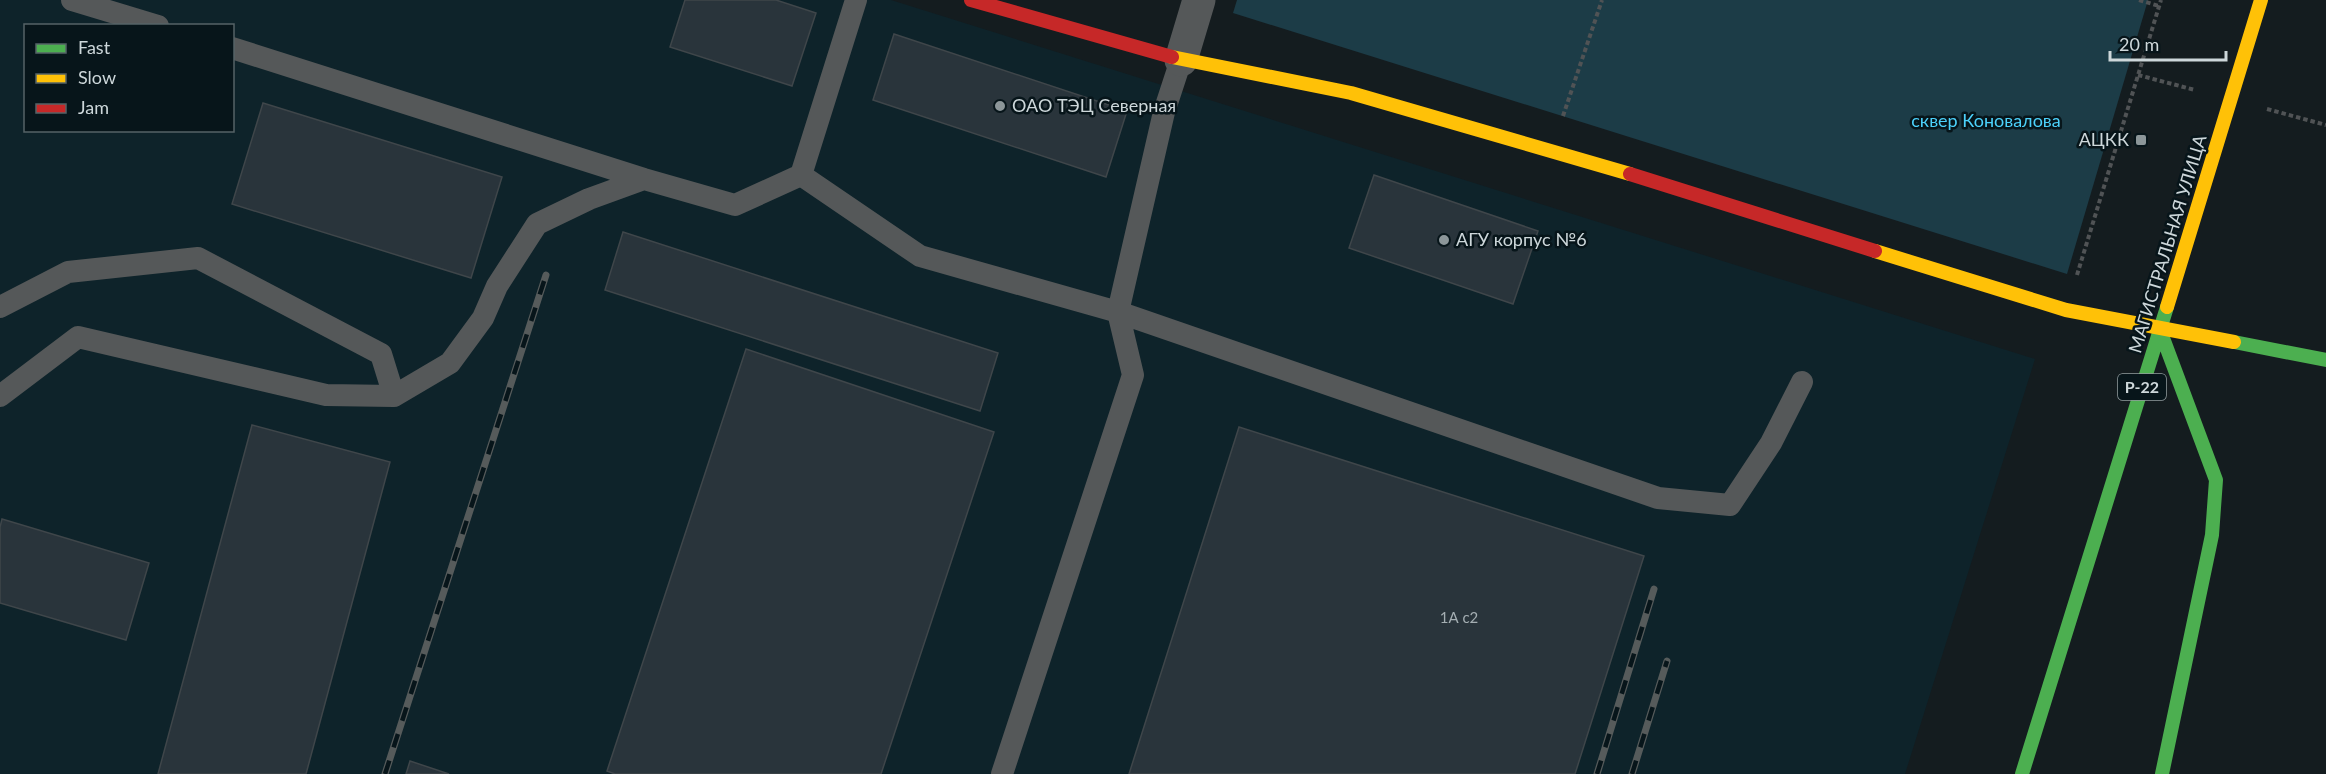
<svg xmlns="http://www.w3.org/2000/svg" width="2326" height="774" viewBox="0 0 2326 774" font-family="Lato,sans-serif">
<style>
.built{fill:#0e232a;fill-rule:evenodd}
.green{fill:#1c3c47}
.building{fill:#29343b;stroke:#3f464a;stroke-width:1.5}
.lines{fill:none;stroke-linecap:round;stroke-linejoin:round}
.path{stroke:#505355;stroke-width:4;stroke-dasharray:4.5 3;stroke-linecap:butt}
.lane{stroke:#555859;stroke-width:22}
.street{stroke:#555859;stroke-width:33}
.fast{stroke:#4caf50;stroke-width:14}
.slow{stroke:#ffc107;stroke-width:14}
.jam{stroke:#c62828;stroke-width:14}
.rail-casing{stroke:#565b5b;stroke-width:7}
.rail{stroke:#07151a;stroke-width:4.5;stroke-dasharray:14;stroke-linecap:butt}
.poi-dot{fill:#8c9699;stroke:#07151a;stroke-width:2}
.labels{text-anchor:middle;stroke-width:5;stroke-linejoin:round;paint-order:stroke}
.number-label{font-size:15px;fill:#a4aeb2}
.shield{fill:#07151a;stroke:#929da0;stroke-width:1.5}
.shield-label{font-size:16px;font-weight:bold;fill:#cdd7da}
.poi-label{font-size:18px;fill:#cdd7da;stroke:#07151a;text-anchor:start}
.park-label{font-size:18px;fill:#4cd1fa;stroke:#07151a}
.street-label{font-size:18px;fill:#cdd7da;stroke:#07151a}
</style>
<rect width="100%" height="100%" fill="#141c1f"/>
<path class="built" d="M 0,0 L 891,0 L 2035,359 L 1905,774 L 0,774 ZM 26,26 L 232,26 L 232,130 L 26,130 Z"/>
<path class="green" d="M 1237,0 L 2148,0 L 2067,274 L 1233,13 Z"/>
<path class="building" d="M 685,0 L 776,0 L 816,13 L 792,86 L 670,47 Z
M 894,34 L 1127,111 L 1106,177 L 873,100 Z
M 263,103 L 502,177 L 471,278 L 232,204 Z
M 1374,175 L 1538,231 L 1513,304 L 1349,248 Z
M 623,232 L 998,353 L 980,411 L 605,290 Z
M 746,349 L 994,432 L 881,774 L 615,774 L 607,771 Z
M 252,425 L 390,462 L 306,774 L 158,774 Z
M 1239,427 L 1644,556 L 1575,774 L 1129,774 Z
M 2,519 L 149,563 L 126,640 L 0,603 L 0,527 Z
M 410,761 L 449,774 L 406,774 Z"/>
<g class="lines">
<path class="path" d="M 2139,0 L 2159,6
M 2138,75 L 2195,90
M 2267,109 L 2326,125
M 1563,116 L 1602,0
M 2077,275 L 2161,0"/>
<path class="lane" d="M 72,0 L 158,26
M 232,48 L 644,179 L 735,205 L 801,175 L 920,256 L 1118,312 L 1658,498 L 1730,505 L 1771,443 L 1802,382
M 801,175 L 856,0
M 0,307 L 68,272 L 198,258 L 381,354 L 394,396 L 326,395 L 78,337 L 0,396
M 394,396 L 450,363 L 483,318 L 497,286 L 537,224 L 589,199 L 644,179
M 1002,774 L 1133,375 L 1118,312 L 1164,112 L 1181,60"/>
<path class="street" d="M 1181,60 L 1199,0"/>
<path class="fast" d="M 2160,330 L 2216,480 L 2212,535 L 2162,774
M 2234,342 L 2326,360
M 2022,774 L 2167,307"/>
<path class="slow" d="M 1172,57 L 1351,93 L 1630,174
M 1875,251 L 2066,310 L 2234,342
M 2167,307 L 2261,0"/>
<path class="jam" d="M 971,0 L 1172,57
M 1630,174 L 1875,251"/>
<defs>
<path id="rail" d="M 385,774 L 546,275
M 1597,774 L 1654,589
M 1632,774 L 1667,661"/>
</defs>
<use href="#rail" class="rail-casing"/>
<use href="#rail" class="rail"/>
</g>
<g class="poi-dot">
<circle cx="1000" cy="106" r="6"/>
<rect x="2135" y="134" width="12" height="12" rx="3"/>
<circle cx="1444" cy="240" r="6"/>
</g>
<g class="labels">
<g class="number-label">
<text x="1459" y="623">1А с2</text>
</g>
<rect class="shield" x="2118" y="374" width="48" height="26" rx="4.5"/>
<g class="shield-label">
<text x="2142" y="393">Р-22</text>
</g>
<g class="poi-label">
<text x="1012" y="112">ОАО ТЭЦ Северная</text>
<text x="2129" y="146" text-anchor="end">АЦКК</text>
<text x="1456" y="246">АГУ корпус №6</text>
</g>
<g class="park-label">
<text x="1986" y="127">сквер Коновалова</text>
</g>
<g class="street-label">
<text transform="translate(2168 244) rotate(-73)" y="6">МАГИСТРАЛЬНАЯ УЛИЦА</text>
</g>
</g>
<rect x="24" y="24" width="210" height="108" fill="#07151a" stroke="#566367" stroke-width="1.5"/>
<rect x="36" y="44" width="30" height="9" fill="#4caf50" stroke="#566367" stroke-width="1.5"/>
<text x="78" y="54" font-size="18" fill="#cdd7da">Fast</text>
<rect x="36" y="74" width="30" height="9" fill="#ffc107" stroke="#566367" stroke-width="1.5"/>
<text x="78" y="84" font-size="18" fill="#cdd7da">Slow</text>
<rect x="36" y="104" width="30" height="9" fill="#c62828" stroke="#566367" stroke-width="1.5"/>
<text x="78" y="114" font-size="18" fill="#cdd7da">Jam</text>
<path d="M2110 51v9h116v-9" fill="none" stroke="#cdd7da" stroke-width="3"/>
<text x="2119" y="51" font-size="18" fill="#cdd7da" stroke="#07151a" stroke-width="4.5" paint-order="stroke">20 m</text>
</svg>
